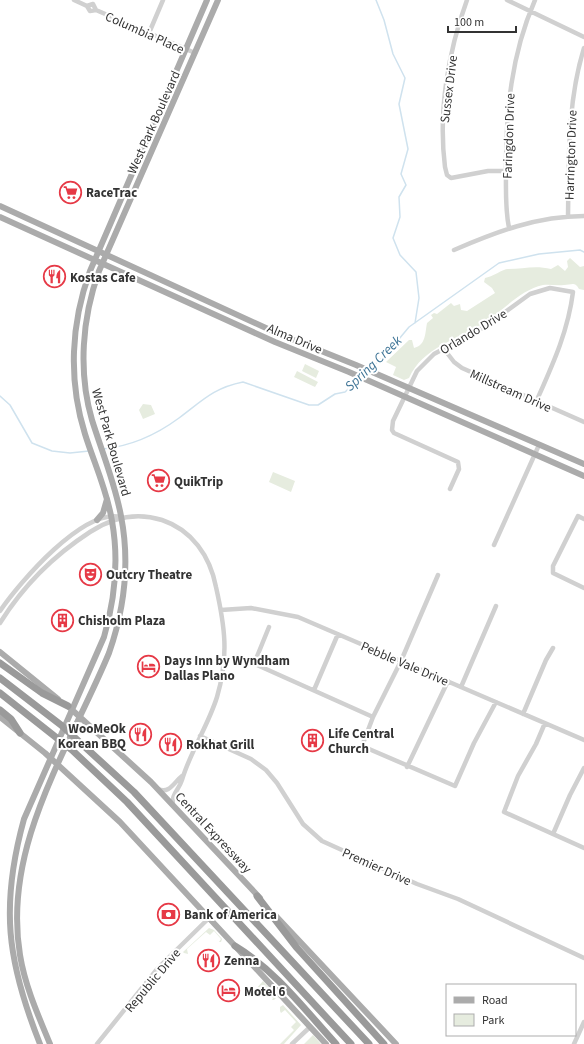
<svg xmlns="http://www.w3.org/2000/svg" width="584" height="1044" viewBox="0 0 584 1044" font-family="'Source Sans 3',sans-serif">
<style>
.green{fill:#e6ecdf}
.lines{fill:none;stroke-linecap:round;stroke-linejoin:round}
.stream{stroke:#cfe2ee;stroke-width:1.5}
.minor{stroke:#d0d0d0;stroke-width:4.5}
.major{stroke:#ababab;stroke-width:6}
.highway{stroke:#9a9a9a;stroke-width:7}
.labels{text-anchor:middle;stroke-width:4;stroke-linejoin:round;paint-order:stroke}
.street-label{font-size:13px;fill:#333;stroke:#fff}
.poi-label{font-size:13px;font-weight:bold;fill:#333;stroke:#fff;text-anchor:start}
.water-label{font-size:14px;font-style:italic;fill:#3f7597;stroke:#fff}
</style>
<rect width="100%" height="100%" fill="#fff"/>
<path class="green" d="M 570,258 L 580,267 L 584,266 L 584,290 L 579,289 C 575,281 571,285 564,285 C 557,286 550,284 543,285 C 520,290 503,311 484,323 C 457,340 423,347 409,378 L 404,380 L 393,375 L 396,367 L 386,362 L 409,340 L 412,340 L 414,348 C 426,345 425,333 427,323 L 433,318 L 431,315 L 434,313 L 437,314 L 451,303 L 454,306 L 460,304 L 461,310 L 467,311 L 495,293 L 492,288 L 484,282 L 485,278 C 492,277 503,269 508,269 C 523,269 535,265 551,269 L 558,265 L 565,271 L 568,267 L 567,261 Z
M 305,364 L 319,371 L 316,378 L 302,371 Z
M 297,371 L 318,382 L 315,387 L 294,377 Z
M 143,404 L 151,405 L 155,414 L 143,419 L 139,410 Z
M 273,472 L 295,481 L 291,492 L 269,482 Z
M 209,928 L 214,930 L 222,939 L 221,942 L 219,942 L 221,939 L 214,931 L 210,935 L 206,932 L 187,949 L 188,954 L 184,953 L 183,952 Z
M 263,981 L 278,997 L 279,999 L 263,982 L 276,998 L 274,1000 L 272,1000 L 273,998 L 262,986 L 255,990 Z
M 283,1005 L 301,1025 L 284,1044 L 280,1044 L 294,1030 L 291,1027 L 296,1022 L 285,1010 L 281,1013 L 280,1011 L 280,1007 Z
M 313,1035 L 321,1044 L 304,1044 Z"/>
<g class="lines">
<path class="stream" d="M 376,0 L 384,20 L 393,54 L 405,78 L 399,104 L 408,149 L 401,174 L 406,185 L 399,197 L 400,217 L 393,238 L 400,255 L 416,272 L 419,298 L 415,323
M 370,369 L 389,351 L 409,327 L 499,263 L 539,254 L 580,250 L 584,252
M 0,396 L 10,405 L 32,443 L 52,451 L 70,453 L 89,451
M 103,449 C 132,446 156,435 179,418 C 202,401 213,388 243,382 L 309,405 L 318,405 L 335,394 L 345,392 L 360,378"/>
<path class="minor" d="M 74,0 L 87,6 L 90,11 L 96,10 L 195,53
M 467,0 C 448,52 438,112 445,167 L 447,175 L 451,178 L 488,171 L 506,171
M 507,0 L 584,37
M 87,6 L 93,4 L 96,10
M 149,33 L 163,0
M 568,216 C 569,160 567,103 584,48
M 509,228 C 505,209 506,190 506,170 C 506,111 511,55 535,0
M 454,250 C 496,232 537,216 584,216
M 444,349 L 454,362 L 462,368 L 584,422
M 450,489 L 459,469 L 458,462 L 394,433 L 392,430 L 393,421 L 417,371 L 434,354 L 486,326 L 530,294 L 550,288 L 573,292 C 568,332 552,366 536,402
M 584,519 L 578,516 L 553,566 L 553,573 L 584,588
M 494,545 L 539,445
M 438,575 L 401,661 L 373,717 L 362,746 L 455,786 L 474,743 L 496,702
M 221,610 L 251,608 L 298,617 L 584,740
M 0,611 C 20,582 83,508 121,517
M 0,623 C 23,586 53,556 90,532 C 113,517 137,512 162,520 C 192,530 210,556 216,587 C 225,627 229,656 217,697 C 208,726 190,752 182,780 C 179,790 171,794 173,805
M 269,627 L 256,659 L 257,665 L 373,717
M 461,687 L 496,606
M 314,690 L 338,634
M 523,714 L 546,660 L 553,648
M 545,723 L 536,744 L 518,776 L 504,812 L 584,848
M 200,736 L 251,759 L 266,770 L 277,783 L 303,824 L 322,841 L 417,884 L 458,899 L 584,958
M 407,767 L 448,681
M 158,789 C 170,794 174,782 182,776
M 553,834 L 570,795 L 584,768
M 97,1044 L 158,968 L 209,918
M 292,1044 L 310,1027
M 574,1044 L 584,1022"/>
<path class="major" d="M 0,206 L 279,334 L 356,365 L 584,464
M 0,217 L 275,342 L 349,372 L 584,476
M 97,520 L 103,513 L 107,499
M 0,652 L 58,699
M 70,708 L 151,782 L 260,898
M 0,717 L 45,753 L 120,822 L 326,1044
M 274,914 L 396,1044
M 40,1044 C 7,961 0,906 24,819 L 104,637 C 115,599 119,560 112,521 C 107,490 94,463 85,434 C 68,380 71,323 90,271 L 207,0
M 50,1044 C 38,1015 25,986 20,955 C 2,846 69,749 109,653 C 124,610 130,562 121,516 C 115,483 102,452 92,420 C 78,372 82,318 99,271 L 218,0"/>
<path class="highway" d="M 0,663 L 42,693 L 68,706
M 0,678 L 61,725 L 134,792 L 369,1044
M 0,693 L 72,750 L 127,802 L 351,1044
M 0,710 L 11,719 L 20,733
M 257,896 L 297,948 L 384,1044
M 235,946 C 275,970 305,1010 336,1044"/>
</g>
<defs>
<symbol id="supermarket-ring" viewBox="-11 -11 22 22"><circle r="9.5" fill="#fff" stroke="#e63946" stroke-width="1.5"/><path d="M-6-5.5h2.5l.6 2H6L4.5 2H-2.5L-4.4-4H-6ZM-1.5 3.2a1.3 1.3 0 1 0 .1 0ZM3 3.2a1.3 1.3 0 1 0 .1 0Z" fill="#e63946"/></symbol>
<symbol id="restaurant-ring" viewBox="-11 -11 22 22"><circle r="9.5" fill="#fff" stroke="#e63946" stroke-width="1.5"/><path d="M-5-6h1v4h1v-4h1v4h1v-4h1v5L-1.5 .5V6h-2V.5L-5-1ZM5-6V6H3V1.5H1.5Q1.5-4 5-6Z" fill="#e63946"/></symbol>
<symbol id="theatre-ring" viewBox="-11 -11 22 22"><circle r="9.5" fill="#fff" stroke="#e63946" stroke-width="1.5"/><path d="M-5-5.5Q0-4 5-5.5V0Q5 5 0 6Q-5 5-5 0ZM-3.3-2.5H-1v1.5H-3.3ZM1-2.5H3.3v1.5H1ZM-2.8 1Q0 5.5 2.8 1Z" fill="#e63946"/></symbol>
<symbol id="building-ring" viewBox="-11 -11 22 22"><circle r="9.5" fill="#fff" stroke="#e63946" stroke-width="1.5"/><path d="M-4-6H4V6H1V3H-1V6H-4ZM-2.5-4.3h1.7v1.8h-1.7ZM.8-4.3h1.7v1.8H.8ZM-2.5-1h1.7V.8h-1.7ZM.8-1h1.7V.8H.8Z" fill="#e63946"/></symbol>
<symbol id="hotel-ring" viewBox="-11 -11 22 22"><circle r="9.5" fill="#fff" stroke="#e63946" stroke-width="1.5"/><path d="M-6-4.5h1.5V1H6V5H4.5V3h-9V5H-6ZM-4 0a1.8 1.8 0 1 1 3.6 0ZM.5 0V-2.5h3Q6-2.5 6 0Z" fill="#e63946"/></symbol>
<symbol id="bank-ring" viewBox="-11 -11 22 22"><circle r="9.5" fill="#fff" stroke="#e63946" stroke-width="1.5"/><path d="M-6-4H6V4H-6ZM0-2.3a2.3 2.3 0 1 0 0 4.6a2.3 2.3 0 1 0 0-4.6Z" fill="#e63946"/></symbol>
</defs>
<g fill-rule="evenodd">
<use href="#supermarket-ring" x="58" y="180" width="25" height="25"/>
<use href="#restaurant-ring" x="42" y="264" width="25" height="25"/>
<use href="#supermarket-ring" x="146" y="468" width="25" height="25"/>
<use href="#theatre-ring" x="78" y="562" width="25" height="25"/>
<use href="#building-ring" x="50" y="608" width="25" height="25"/>
<use href="#hotel-ring" x="136" y="654" width="25" height="25"/>
<use href="#restaurant-ring" x="128" y="722" width="25" height="25"/>
<use href="#building-ring" x="300" y="728" width="25" height="25"/>
<use href="#restaurant-ring" x="158" y="732" width="25" height="25"/>
<use href="#bank-ring" x="156" y="902" width="25" height="25"/>
<use href="#restaurant-ring" x="196" y="948" width="25" height="25"/>
<use href="#hotel-ring" x="216" y="978" width="25" height="25"/>
</g>
<g class="labels">
<g class="street-label">
<text transform="translate(145 32) rotate(24)" y="5">Columbia Place</text>
<text transform="translate(448 89) rotate(-83)" y="5">Sussex Drive</text>
<text transform="translate(153 122) rotate(-66)" y="5">West Park Boulevard</text>
<text transform="translate(508 136) rotate(-88)" y="5">Faringdon Drive</text>
<text transform="translate(570 155) rotate(-88)" y="5">Harrington Drive</text>
<text transform="translate(473 331) rotate(-31)" y="5">Orlando Drive</text>
<text transform="translate(295 338) rotate(23)" y="5">Alma Drive</text>
<text transform="translate(511 390) rotate(24)" y="5">Millstream Drive</text>
<text transform="translate(112 442) rotate(74)" y="5">West Park Boulevard</text>
<text transform="translate(405 663) rotate(23)" y="5">Pebble Vale Drive</text>
<text transform="translate(214 832) rotate(47)" y="5">Central Expressway</text>
<text transform="translate(377 866) rotate(24)" y="5">Premier Drive</text>
<text transform="translate(152 980) rotate(-50)" y="5">Republic Drive</text>
</g>
<g class="poi-label">
<text x="86" y="197">RaceTrac</text>
<text x="70" y="282">Kostas Cafe</text>
<text x="174" y="486">QuikTrip</text>
<text x="106" y="579">Outcry Theatre</text>
<text x="78" y="625">Chisholm Plaza</text>
<text x="164" y="665">Days Inn by Wyndham<tspan x="164" dy="15">Dallas Plano</tspan></text>
<text x="126" y="733" text-anchor="end">WooMeOk<tspan x="126" dy="15">Korean BBQ</tspan></text>
<text x="328" y="738">Life Central<tspan x="328" dy="15">Church</tspan></text>
<text x="186" y="749">Rokhat Grill</text>
<text x="184" y="919">Bank of America</text>
<text x="224" y="965">Zenna</text>
<text x="244" y="996">Motel 6</text>
</g>
<g class="water-label">
<text transform="translate(373 363) rotate(-44)" y="5">Spring Creek</text>
</g>
</g>
<rect x="446" y="984" width="130" height="52" fill="#ffffff" stroke="#adadad"/>
<rect x="454" y="997" width="20" height="6" fill="#ababab" stroke="#adadad"/>
<text x="482" y="1004" font-size="12" fill="#333333">Road</text>
<rect x="454" y="1014" width="20" height="12" fill="#e6ecdf" stroke="#adadad"/>
<text x="482" y="1024" font-size="12" fill="#333333">Park</text>
<path d="M448 26v6h68v-6" fill="none" stroke="#333333" stroke-width="2"/>
<text x="454" y="26" font-size="12" fill="#333333" stroke="#ffffff" stroke-width="3" paint-order="stroke">100 m</text>
</svg>
